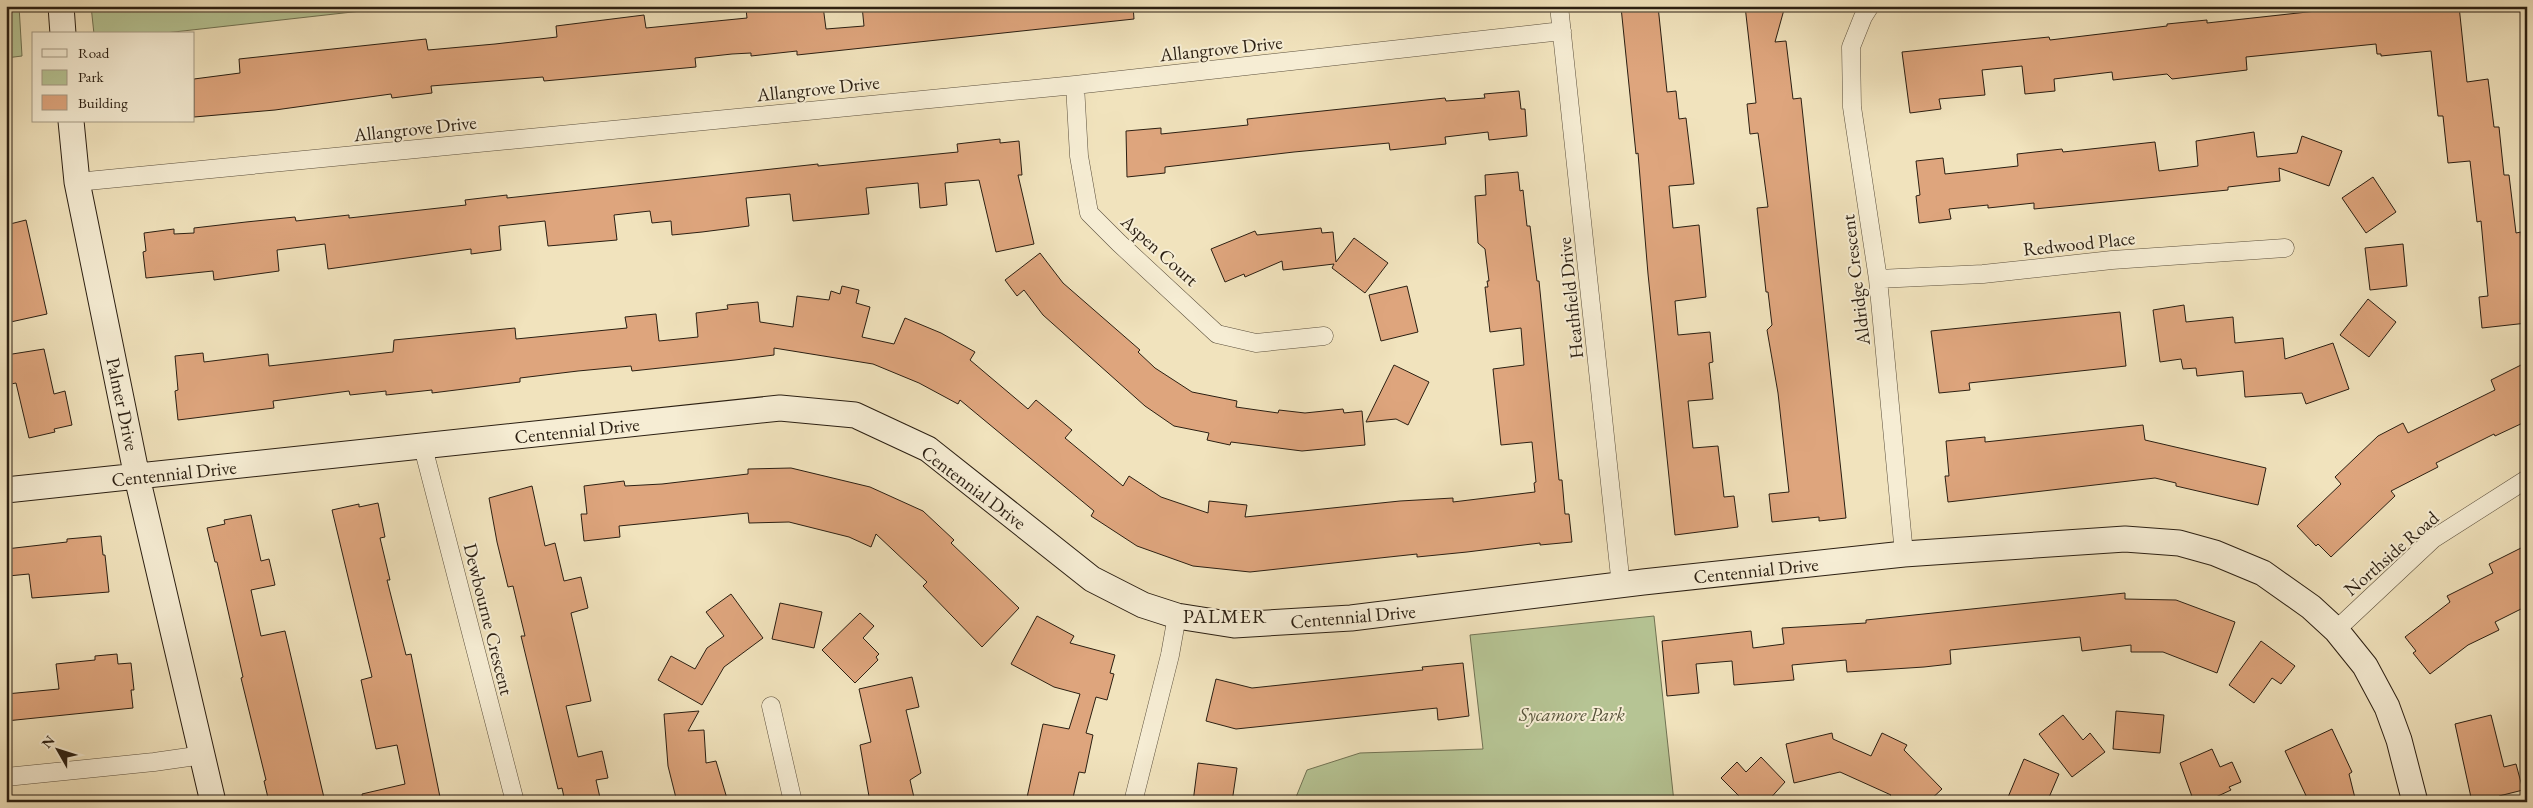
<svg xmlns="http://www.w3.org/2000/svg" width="2533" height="808" viewBox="0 0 2533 808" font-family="'EB Garamond',serif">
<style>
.green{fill:#b6c494;stroke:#707253}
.building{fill:#dea57d;stroke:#2b1f12}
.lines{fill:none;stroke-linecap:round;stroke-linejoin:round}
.street-casing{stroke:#5c503d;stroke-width:19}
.secondary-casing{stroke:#2b1f12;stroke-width:27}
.street{stroke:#f6edd4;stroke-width:18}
.secondary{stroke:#f6edd4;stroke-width:25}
.labels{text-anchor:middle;stroke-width:4;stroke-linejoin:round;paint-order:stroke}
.street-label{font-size:19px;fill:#2b1f12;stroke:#f6edd4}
.park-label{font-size:19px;font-style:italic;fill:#555139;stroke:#f6edd4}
.neighbourhood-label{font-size:20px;letter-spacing:1px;fill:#2b1f12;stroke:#f6edd4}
</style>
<rect width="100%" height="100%" fill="#f1e3bd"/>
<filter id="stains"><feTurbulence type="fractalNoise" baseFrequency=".004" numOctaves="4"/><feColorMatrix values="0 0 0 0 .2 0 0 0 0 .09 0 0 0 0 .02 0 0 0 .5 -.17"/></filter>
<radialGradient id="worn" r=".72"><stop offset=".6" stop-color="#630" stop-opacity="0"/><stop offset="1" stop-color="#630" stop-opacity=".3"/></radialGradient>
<path class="green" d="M 6,6 L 19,6 L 22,56 L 6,58 Z
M 91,6 L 406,6 L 156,34 L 94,34 Z
M 1654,616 L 1674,802 L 1294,802 L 1307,770 L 1360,753 L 1483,749 L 1470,635 Z"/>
<path class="building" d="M 774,6 L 823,6 L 826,29 L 864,26 L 862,6 L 1133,6 L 1134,19 L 797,55 L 797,51 L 751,56 L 751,53 L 732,54 L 695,58 L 696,67 L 544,81 L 543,77 L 431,86 L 432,93 L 392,98 L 391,94 L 275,110 L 194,117 L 194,79 L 240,73 L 239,59 L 426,39 L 428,50 L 495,44 L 557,37 L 556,26 L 644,15 L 646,28 L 747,18 L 746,9 Z
M 1632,6 L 1658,6 L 1667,92 L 1676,91 L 1679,119 L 1686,118 L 1694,184 L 1669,186 L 1673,228 L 1699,225 L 1706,297 L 1675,301 L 1678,335 L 1710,332 L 1713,362 L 1709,363 L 1713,399 L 1688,401 L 1693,448 L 1718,446 L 1724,497 L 1734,496 L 1738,527 L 1675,535 L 1648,274 L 1638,153 L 1636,154 L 1621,7 Z
M 1745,6 L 1785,6 L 1775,42 L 1786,41 L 1793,99 L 1801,98 L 1846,518 L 1819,521 L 1819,517 L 1772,522 L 1769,494 L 1789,492 L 1778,393 L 1767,330 L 1772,325 L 1768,292 L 1766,292 L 1757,208 L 1768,207 L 1758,133 L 1750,134 L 1747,104 L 1756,103 Z
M 2362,6 L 2459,6 L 2467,82 L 2488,79 L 2494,127 L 2499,127 L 2504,175 L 2509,175 L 2516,233 L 2521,232 L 2525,282 L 2527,281 L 2527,323 L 2482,328 L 2479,297 L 2488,296 L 2481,221 L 2477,222 L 2470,161 L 2448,163 L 2443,116 L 2438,116 L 2431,51 L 2381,56 L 2381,54 L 2377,54 L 2376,44 L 2246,57 L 2247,70 L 2172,79 L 2167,74 L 2113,80 L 2112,72 L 2054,79 L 2055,91 L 2025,94 L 2022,66 L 1982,70 L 1985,95 L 1939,99 L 1941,109 L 1910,113 L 1902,52 L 2049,37 L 2050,40 L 2167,26 L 2167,24 L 2207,20 L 2207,23 Z
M 1519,91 L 1521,109 L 1525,109 L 1527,136 L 1489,140 L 1488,132 L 1445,137 L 1446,144 L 1390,150 L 1389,143 L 1294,152 L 1165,167 L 1165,173 L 1127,177 L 1126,131 L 1161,128 L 1161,134 L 1248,125 L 1247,119 L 1445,98 L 1446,101 L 1485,98 L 1484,94 Z
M 2254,132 L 2257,157 L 2297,153 L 2302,136 L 2342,151 L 2329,186 L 2279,168 L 2280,181 L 2228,187 L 2228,190 L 2034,209 L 2034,203 L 1988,208 L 1988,205 L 1949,209 L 1951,219 L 1919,223 L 1916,196 L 1920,195 L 1916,161 L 1943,158 L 1945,174 L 2018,166 L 2017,154 L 2062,149 L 2063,152 L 2155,142 L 2159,171 L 2198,166 L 2196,141 Z
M 1000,139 L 1000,143 L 1019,141 L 1022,175 L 1018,175 L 1034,244 L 996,252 L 979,180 L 945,183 L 947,205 L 920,208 L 918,183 L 866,188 L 869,214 L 793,221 L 790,194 L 746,198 L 749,226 L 702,232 L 672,235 L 671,221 L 652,223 L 650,211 L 614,215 L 617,240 L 548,246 L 545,221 L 499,226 L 501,250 L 471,254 L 471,249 L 328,269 L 325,244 L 277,250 L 279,271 L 214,280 L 213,271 L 146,278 L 143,252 L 146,251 L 144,233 L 174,229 L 174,234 L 194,233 L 194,228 L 246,222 L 295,217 L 296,221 L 349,215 L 349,218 L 466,205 L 465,200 L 507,195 L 507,198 L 818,164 L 818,166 L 958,152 L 957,144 Z
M 1518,172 L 1520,191 L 1523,190 L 1527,226 L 1530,226 L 1537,281 L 1539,281 L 1559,480 L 1562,480 L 1565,514 L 1569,514 L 1572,542 L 1540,545 L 1540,543 L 1467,552 L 1417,557 L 1417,554 L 1250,572 L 1193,566 L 1137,546 L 1091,516 L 1094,511 L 960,400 L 958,404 L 919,383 L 873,364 L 774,348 L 774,355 L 735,360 L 632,371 L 631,366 L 578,371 L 520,378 L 520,382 L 432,393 L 432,390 L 386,395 L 386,391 L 350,395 L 349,391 L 273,401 L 274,408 L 178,420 L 175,391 L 178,390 L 175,356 L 203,353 L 204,362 L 268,354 L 269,366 L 393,352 L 394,340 L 515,328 L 516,339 L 627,328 L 625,317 L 656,314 L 659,341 L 698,337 L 696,313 L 728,309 L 727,305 L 758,302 L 760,322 L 793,327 L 797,296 L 829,300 L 831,291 L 840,294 L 842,286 L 859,290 L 856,303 L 870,307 L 862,337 L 894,344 L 905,318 L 941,333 L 975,352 L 970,360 L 1028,409 L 1036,400 L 1072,430 L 1065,438 L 1123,486 L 1129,476 L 1161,497 L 1208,513 L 1209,501 L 1247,505 L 1245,517 L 1400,501 L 1453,498 L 1453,502 L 1535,492 L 1534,483 L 1536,482 L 1532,442 L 1501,445 L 1493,369 L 1524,365 L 1521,328 L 1490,332 L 1485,287 L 1488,287 L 1487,281 L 1489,281 L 1485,249 L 1478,243 L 1475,196 L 1486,195 L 1485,175 Z
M 2373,177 L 2396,212 L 2366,233 L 2342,198 Z
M 26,220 L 47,314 L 6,323 L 6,225 Z
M 1321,228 L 1322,233 L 1333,232 L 1336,262 L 1354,238 L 1388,263 L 1365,293 L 1332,268 L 1334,264 L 1283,270 L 1282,261 L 1245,277 L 1244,274 L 1225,282 L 1211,249 L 1255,231 L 1257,235 Z
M 2403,244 L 2407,286 L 2370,290 L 2365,248 Z
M 1040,253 L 1063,283 L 1140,350 L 1138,352 L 1155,368 L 1192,392 L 1237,401 L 1236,407 L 1278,413 L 1279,410 L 1305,413 L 1343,409 L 1344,413 L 1362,411 L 1365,445 L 1302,451 L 1231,442 L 1230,445 L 1207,440 L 1209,433 L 1174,426 L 1145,406 L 1043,315 L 1024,290 L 1017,296 L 1005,280 Z
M 1407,286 L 1418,332 L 1381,341 L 1369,295 Z
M 2368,299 L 2396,322 L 2369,357 L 2340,335 Z
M 2184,305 L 2186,322 L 2233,317 L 2235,343 L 2283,338 L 2285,359 L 2333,343 L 2349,389 L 2306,404 L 2302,393 L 2245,397 L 2243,371 L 2197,376 L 2196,368 L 2183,369 L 2181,359 L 2160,362 L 2153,310 Z
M 2120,312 L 2126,366 L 1969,383 L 1970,390 L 1939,393 L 1931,331 Z
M 44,349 L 54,394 L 65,391 L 72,425 L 54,429 L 55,432 L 29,438 L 16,383 L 6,385 L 6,355 Z
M 2527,362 L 2527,421 L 2495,436 L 2494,434 L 2436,463 L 2438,467 L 2391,491 L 2395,496 L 2331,557 L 2318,544 L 2316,546 L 2297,526 L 2341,484 L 2335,477 L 2378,436 L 2403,423 L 2408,433 L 2495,390 L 2491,380 Z
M 1394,365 L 1429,382 L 1408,425 L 1396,419 L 1366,422 Z
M 2143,425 L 2145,440 L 2266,468 L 2258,505 L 2176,486 L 2176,483 L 2155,478 L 1948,502 L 1945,476 L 1949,476 L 1946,441 L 1985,437 L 1985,442 Z
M 791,468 L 870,487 L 923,511 L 954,540 L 951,543 L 1019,608 L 982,647 L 923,586 L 927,582 L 876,534 L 871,547 L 849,537 L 789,522 L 749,523 L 748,513 L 619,526 L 620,537 L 584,541 L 581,514 L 587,514 L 584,486 L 624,481 L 625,486 L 662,484 L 748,474 L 748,469 Z
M 532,486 L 545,546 L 555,543 L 564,581 L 581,577 L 588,608 L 571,613 L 591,701 L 566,706 L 578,757 L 602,751 L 608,778 L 596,780 L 601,802 L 565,802 L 562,788 L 558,789 L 521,636 L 525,636 L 513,586 L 508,587 L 497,542 L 489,498 Z
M 378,503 L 385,537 L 380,538 L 390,580 L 387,580 L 406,655 L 411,654 L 441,802 L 363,802 L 362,794 L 405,784 L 397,745 L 376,749 L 361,680 L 372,677 L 332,510 L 359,504 L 359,507 Z
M 251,515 L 261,561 L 269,559 L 275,585 L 251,590 L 261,636 L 285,631 L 325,802 L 269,802 L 264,781 L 266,780 L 241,678 L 243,677 L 217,562 L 215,562 L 207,528 L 225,524 L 224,520 Z
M 101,536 L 103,555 L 105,555 L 109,592 L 32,598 L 29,574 L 8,576 L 6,549 L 67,542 L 67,539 Z
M 2527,545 L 2527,606 L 2495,622 L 2499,630 L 2468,645 L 2430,674 L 2413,653 L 2416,651 L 2405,637 L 2450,602 L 2447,596 L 2493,573 L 2489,564 Z
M 2125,593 L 2125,599 L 2176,600 L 2235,622 L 2217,673 L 2163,652 L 2131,652 L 2131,645 L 2082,651 L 2080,637 L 1950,650 L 1951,664 L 1924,667 L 1847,672 L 1846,660 L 1792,665 L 1794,680 L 1734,685 L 1732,661 L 1696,664 L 1699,693 L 1667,696 L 1662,641 L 1751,631 L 1753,648 L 1784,644 L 1782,628 L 1866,623 L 1866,620 Z
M 731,594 L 763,638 L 724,667 L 702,705 L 658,680 L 671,656 L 695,669 L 707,648 L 724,636 L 706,612 Z
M 780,603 L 822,612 L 814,648 L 772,639 Z
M 860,613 L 874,626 L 863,638 L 879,654 L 876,657 L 878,660 L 855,683 L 822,650 Z
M 1037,616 L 1074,636 L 1070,643 L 1115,655 L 1110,673 L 1114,674 L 1107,700 L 1096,697 L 1086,733 L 1093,735 L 1085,773 L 1079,772 L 1072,802 L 1026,802 L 1043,724 L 1069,729 L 1080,694 L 1054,687 L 1011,664 Z
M 2261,641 L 2295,666 L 2281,684 L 2272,678 L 2254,703 L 2229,685 Z
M 117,654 L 118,664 L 131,663 L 134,690 L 131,690 L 133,708 L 6,721 L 6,694 L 59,689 L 56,664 L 95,660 L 95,656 Z
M 1463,663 L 1469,716 L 1438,720 L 1437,708 L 1236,729 L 1206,721 L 1216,679 L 1252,688 L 1423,670 L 1422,667 Z
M 912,677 L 919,707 L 906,710 L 921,773 L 910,780 L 915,802 L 870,802 L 860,745 L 871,742 L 859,689 Z
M 699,711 L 688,731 L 704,730 L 706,763 L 716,761 L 728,802 L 677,802 L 668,766 L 664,714 Z
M 2116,711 L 2164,715 L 2160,753 L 2113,749 Z
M 2063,715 L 2083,740 L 2090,733 L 2105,752 L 2072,777 L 2039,734 Z
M 2491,715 L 2504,767 L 2516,764 L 2523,790 L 2499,796 L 2500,802 L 2472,802 L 2455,724 Z
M 2332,729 L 2352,772 L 2349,774 L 2356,802 L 2309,802 L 2285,751 Z
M 1832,733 L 1833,739 L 1871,756 L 1882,733 L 1907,745 L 1904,750 L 1942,789 L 1928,802 L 1884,802 L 1891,795 L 1840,772 L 1794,783 L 1786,744 Z
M 2212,749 L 2220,767 L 2232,762 L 2241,782 L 2229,787 L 2231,790 L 2205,802 L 2194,802 L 2180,763 Z
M 1761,757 L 1785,782 L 1767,802 L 1745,802 L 1721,778 L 1737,762 L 1746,772 Z
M 2024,759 L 2059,774 L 2047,802 L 2006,802 Z
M 1198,763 L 1237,768 L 1232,802 L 1193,802 Z"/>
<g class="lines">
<defs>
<path id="street" d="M 1559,6 L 1621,586
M 1870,6 L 1863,17 L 1851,47 L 1852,107 L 1878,279 L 1904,554
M 1075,85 L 1079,156 L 1089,213 L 1119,243 L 1217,334 L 1256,343 L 1324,336
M 77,182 L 1075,85 L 1562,31
M 1878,279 L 1983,274 L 2112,260 L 2285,248
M 423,447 L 515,802
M 2336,630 L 2433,539 L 2527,479
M 771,706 L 793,802
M 6,777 L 154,762 L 203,755
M 1133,802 L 1170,655 L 1177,616"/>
<path id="secondary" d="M 61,6 L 63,34
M 71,121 L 77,182 L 137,477 L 213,802
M 6,490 L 780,408 L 855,415 L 928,449 L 1092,579 L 1143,605 L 1177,616 L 1234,625 L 1351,618 L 1643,582 L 1904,554 L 2125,539 L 2179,543 L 2215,553 L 2263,573 L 2311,607 L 2336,630 L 2365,666 L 2387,707 L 2399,740 L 2415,802"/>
</defs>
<use href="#street" class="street-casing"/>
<use href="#secondary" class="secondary-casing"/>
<use href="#street" class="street"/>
<use href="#secondary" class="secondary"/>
</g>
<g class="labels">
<g class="street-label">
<text transform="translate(1221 48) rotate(-6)" y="7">Allangrove Drive</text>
<text transform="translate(818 88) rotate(-6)" y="7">Allangrove Drive</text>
<text transform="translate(415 128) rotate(-6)" y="7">Allangrove Drive</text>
<text transform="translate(2079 243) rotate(-6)" y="7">Redwood Place</text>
<text transform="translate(1160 250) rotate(42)" y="7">Aspen Court</text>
<text transform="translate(1855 280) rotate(-97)" y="7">Aldridge Crescent</text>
<text transform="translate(1570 298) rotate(-96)" y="7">Heathfield Drive</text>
<text transform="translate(123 404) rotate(78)" y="7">Palmer Drive</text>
<text transform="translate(577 430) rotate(-6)" y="7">Centennial Drive</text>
<text transform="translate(174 473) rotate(-6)" y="7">Centennial Drive</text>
<text transform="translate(974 487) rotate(37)" y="7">Centennial Drive</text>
<text transform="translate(2391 553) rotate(-41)" y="7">Northside Road</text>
<text transform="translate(1756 570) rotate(-6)" y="7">Centennial Drive</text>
<text transform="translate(1353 616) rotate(-5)" y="7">Centennial Drive</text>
<text transform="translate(489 619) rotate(76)" y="7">Dewbourne Crescent</text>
</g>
<g class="park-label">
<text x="1572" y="721">Sycamore Park</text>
</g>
<g class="neighbourhood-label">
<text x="1225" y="623">PALMER</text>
</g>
</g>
<rect width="2533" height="808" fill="none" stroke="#f1e3bd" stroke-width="25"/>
<rect x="8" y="8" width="2518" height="793" fill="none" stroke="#2b1f12" stroke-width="2.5"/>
<rect x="12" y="12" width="2508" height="783" fill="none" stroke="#2b1f12"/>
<rect x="32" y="32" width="162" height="90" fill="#f6edd4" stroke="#a59b86"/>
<rect x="42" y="49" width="25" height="8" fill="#f6edd4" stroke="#a59b86"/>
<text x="78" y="58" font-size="15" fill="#2b1f12">Road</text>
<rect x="42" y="70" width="25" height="15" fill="#b6c494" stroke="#a59b86"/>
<text x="78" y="82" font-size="15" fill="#2b1f12">Park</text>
<rect x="42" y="95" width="25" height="15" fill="#dea57d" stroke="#a59b86"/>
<text x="78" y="108" font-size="15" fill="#2b1f12">Building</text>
<g transform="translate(58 750) rotate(309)" stroke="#f6edd4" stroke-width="4" paint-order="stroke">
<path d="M0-4L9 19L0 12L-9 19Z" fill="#2b1f12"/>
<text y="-8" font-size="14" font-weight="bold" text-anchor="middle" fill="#2b1f12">N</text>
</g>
<rect width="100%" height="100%" filter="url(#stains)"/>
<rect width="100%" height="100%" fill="url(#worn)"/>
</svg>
